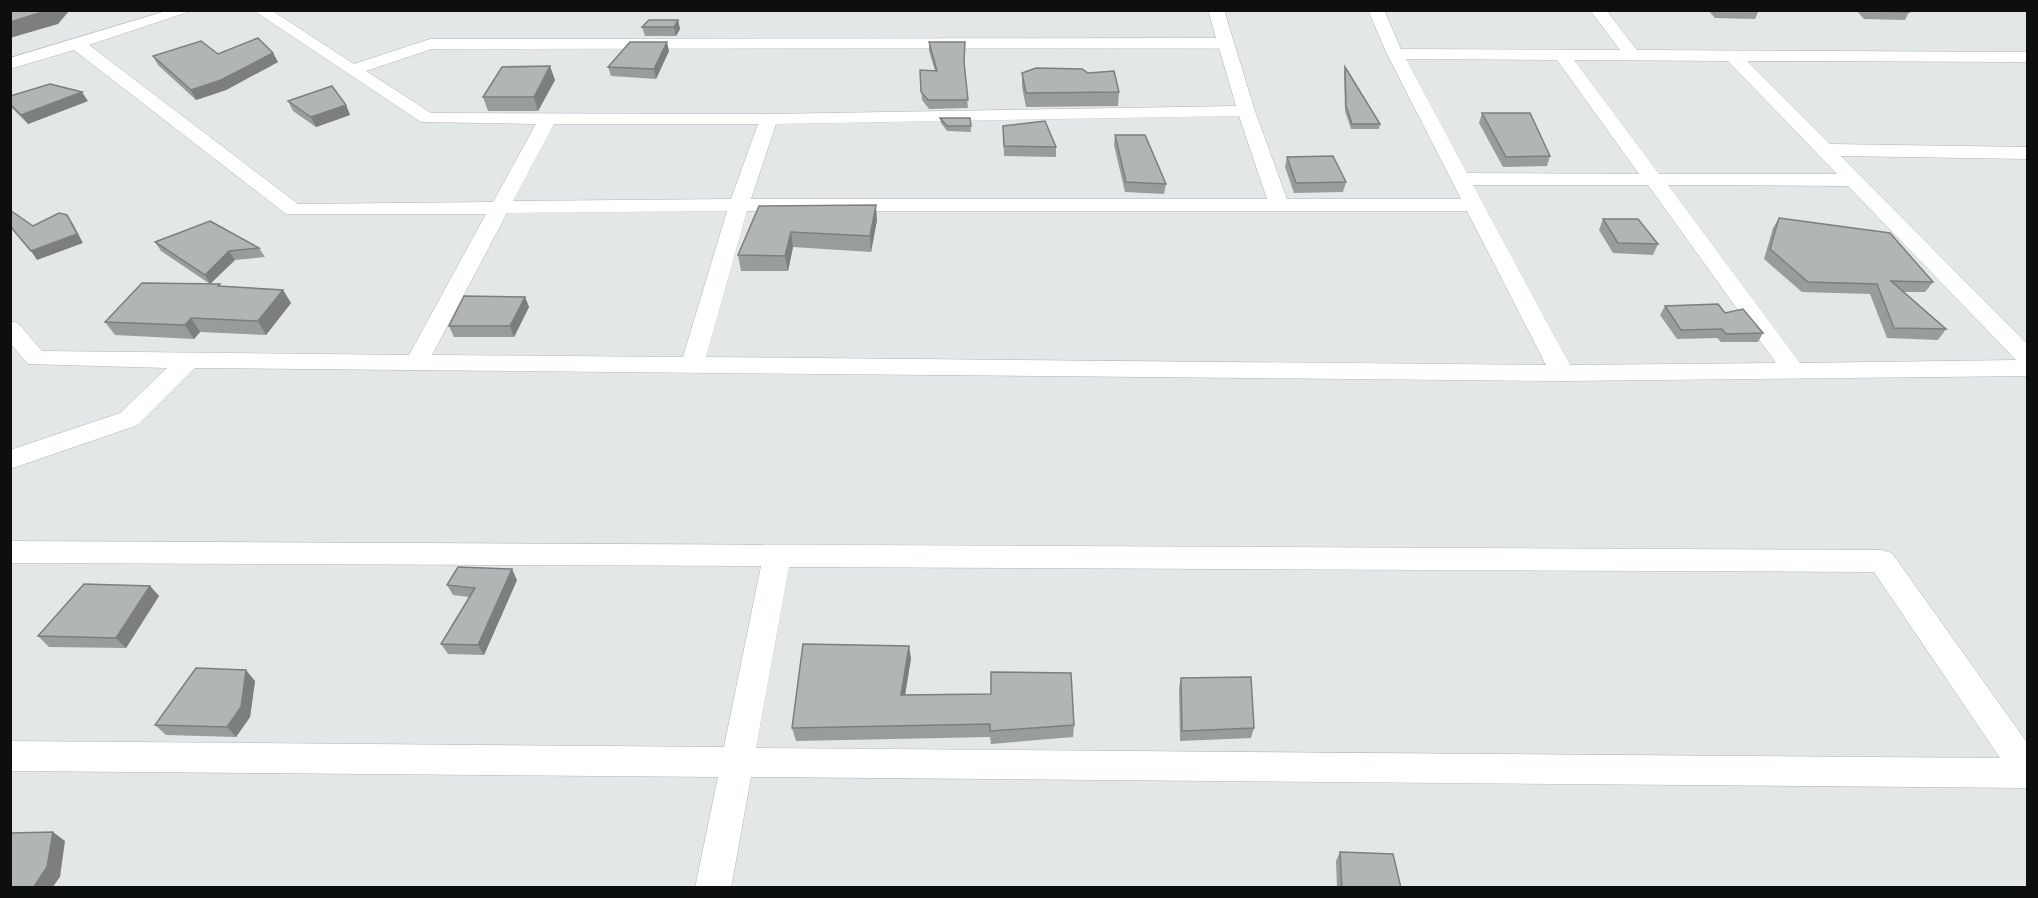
<svg xmlns="http://www.w3.org/2000/svg" width="2038" height="898" viewBox="0 0 2038 898" font-family="Jost,sans-serif">
<style>
.lines{fill:none;stroke-linecap:round;stroke-linejoin:round}
.minor-casing{stroke:#b1b4b6;stroke-width:1}
.minor{fill:#fff;fill-rule:evenodd}
.wall{fill:#999c9d}
.shaded-wall{fill:#7d7f7f}
.building{fill:#b2b5b6;stroke:#7d7f7f;stroke-width:1.5}
</style>
<rect width="100%" height="100%" fill="#e3e7e8"/>
<g class="lines">
<defs>
<path id="minor" d="M 169,10 L 194,10 L 89,45 L 298,204 L 493,202 L 536,124 L 421,122 L 253,10 L 271,10 L 354,64 L 430,39 L 1216,38 L 1208,10 L 1224,10 L 1255,111 L 1287,199 L 1461,199 L 1387,54 L 1368,10 L 1384,10 L 1401,49 L 1620,50 L 1590,10 L 1606,10 L 1637,50 L 2028,52 L 2028,62 L 1747,61 L 1830,144 L 2028,147 L 2028,159 L 1841,156 L 2028,345 L 2028,376 L 1562,381 L 195,368 L 138,425 L 10,469 L 10,450 L 120,413 L 167,368 L 28,364 L 10,343 L 10,321 L 18,323 L 42,351 L 409,355 L 486,214 L 286,214 L 74,50 L 10,69 L 10,58 ZM 1219,48 L 1236,106 L 769,114 L 431,113 L 366,71 L 432,49 ZM 1406,59 L 1557,60 L 1639,174 L 1467,173 ZM 1574,60 L 1728,61 L 1837,174 L 1659,174 ZM 1239,116 L 1267,199 L 751,199 L 776,124 ZM 554,124 L 758,124 L 731,199 L 513,201 ZM 1473,185 L 1648,185 L 1776,363 L 1570,365 ZM 1668,185 L 1848,186 L 2016,360 L 1800,363 ZM 727,211 L 683,357 L 432,355 L 507,213 ZM 747,211 L 1467,211 L 1546,365 L 706,357 Z
M 10,541 L 1882,550 L 1892,553 L 2028,744 L 2028,788 L 751,777 L 731,888 L 695,888 L 718,777 L 10,771 L 10,741 L 724,747 L 761,566 L 10,563 ZM 789,567 L 1874,572 L 2000,758 L 756,748 Z"/>
</defs>
<use href="#minor" class="minor-casing"/>
<use href="#minor" class="minor"/>
</g>
<path class="wall" d="M 1708,10 L 1759,10 L 1755,19 L 1715,18 Z
M 1856,10 L 1907,10 L 1909,12 L 1905,20 L 1864,19 Z
M 678,20 L 680,29 L 676,36 L 645,36 L 642,27 Z
M 929,42 L 965,51 L 964,67 L 968,108 L 929,109 L 922,100 L 920,70 L 935,71 L 929,51 Z
M 669,51 L 656,79 L 611,76 L 608,67 Z
M 273,53 L 278,62 L 226,90 L 196,100 L 158,65 L 153,56 Z
M 1345,67 L 1380,124 L 1379,129 L 1351,129 L 1345,111 L 1344,72 Z
M 1022,73 L 1119,92 L 1118,106 L 1026,107 L 1022,87 Z
M 555,80 L 538,111 L 488,111 L 483,97 Z
M 10,96 L 88,101 L 28,124 L 10,106 Z
M 288,101 L 346,105 L 350,115 L 316,127 L 293,111 Z
M 1482,113 L 1550,156 L 1547,166 L 1503,167 L 1479,123 Z
M 940,118 L 970,118 L 971,132 L 947,131 L 941,123 Z
M 1003,126 L 1056,147 L 1056,157 L 1004,156 Z
M 1115,135 L 1166,184 L 1164,194 L 1125,192 L 1114,145 Z
M 1287,157 L 1346,182 L 1343,192 L 1294,193 L 1285,167 Z
M 759,206 L 877,220 L 871,252 L 793,247 L 788,271 L 741,271 L 738,255 Z
M 1779,218 L 1933,282 L 1925,292 L 1904,292 L 1946,329 L 1938,340 L 1887,338 L 1870,294 L 1802,292 L 1764,259 L 1773,228 Z
M 1603,219 L 1658,244 L 1653,255 L 1613,253 L 1599,230 Z
M 155,242 L 259,248 L 265,257 L 235,260 L 210,284 L 161,251 Z
M 220,284 L 221,286 L 283,290 L 291,303 L 266,335 L 200,332 L 194,339 L 115,335 L 105,322 Z
M 525,297 L 529,307 L 514,337 L 454,337 L 449,326 Z
M 1665,306 L 1725,313 L 1763,333 L 1758,342 L 1721,342 L 1717,338 L 1677,339 L 1660,315 Z
M 517,580 L 484,655 L 448,654 L 441,644 L 469,597 L 453,595 L 447,585 Z
M 150,586 L 159,596 L 126,648 L 49,647 L 38,636 Z
M 911,658 L 905,695 L 1074,725 L 1073,737 L 991,744 L 990,737 L 796,741 L 792,728 Z
M 1181,678 L 1254,728 L 1251,738 L 1180,741 L 1179,688 Z
M 255,681 L 250,717 L 236,737 L 166,735 L 155,725 Z
M 1340,852 L 1401,888 L 1337,888 L 1336,861 Z"/>
<path class="shaded-wall" d="M 49,10 L 70,10 L 58,24 L 10,38 L 10,22 Z
M 678,20 L 680,29 L 676,36 L 674,27 Z
M 667,42 L 669,51 L 656,79 L 654,69 Z
M 273,53 L 278,62 L 226,90 L 196,100 L 191,90 Z
M 550,66 L 555,80 L 538,111 L 534,97 Z
M 82,92 L 88,101 L 28,124 L 21,115 Z
M 346,105 L 350,115 L 316,127 L 311,117 Z
M 876,205 L 877,220 L 871,252 L 870,236 Z
M 67,215 L 73,224 L 83,243 L 37,260 L 31,251 Z
M 791,232 L 793,247 L 788,271 L 785,256 Z
M 229,251 L 235,260 L 210,284 L 205,275 Z
M 283,290 L 291,303 L 266,335 L 258,321 Z
M 525,297 L 529,307 L 514,337 L 510,326 Z
M 191,318 L 200,332 L 194,339 L 185,325 Z
M 512,569 L 517,580 L 484,655 L 478,645 Z
M 150,586 L 159,596 L 126,648 L 116,638 Z
M 909,646 L 911,658 L 903,708 L 901,695 Z
M 246,670 L 255,681 L 250,717 L 236,737 L 227,727 Z
M 53,832 L 65,841 L 60,877 L 52,888 L 33,888 Z"/>
<path class="building" d="M 10,10 L 49,10 L 10,22 Z
M 1867,10 L 1907,10 L 1909,12 L 1868,11 Z
M 649,20 L 678,20 L 674,27 L 642,27 Z
M 258,38 L 273,53 L 221,80 L 191,90 L 153,56 L 201,41 L 218,54 Z
M 630,42 L 667,42 L 654,69 L 608,67 Z
M 929,42 L 965,42 L 964,62 L 968,100 L 928,100 L 921,92 L 920,70 L 937,71 Z
M 550,66 L 534,97 L 483,97 L 502,67 Z
M 1345,67 L 1380,124 L 1352,124 L 1346,106 Z
M 1036,68 L 1082,69 L 1088,73 L 1114,71 L 1119,92 L 1026,93 L 1022,73 Z
M 50,84 L 82,92 L 21,115 L 10,104 L 10,96 Z
M 332,86 L 346,105 L 311,117 L 288,101 Z
M 1482,113 L 1530,113 L 1550,156 L 1506,157 Z
M 940,118 L 970,118 L 971,126 L 947,126 Z
M 1045,121 L 1056,147 L 1004,146 L 1003,126 Z
M 1115,135 L 1145,135 L 1166,184 L 1126,182 Z
M 1333,156 L 1346,182 L 1296,183 L 1287,157 Z
M 876,205 L 870,236 L 791,232 L 785,256 L 738,255 L 759,206 Z
M 10,210 L 33,226 L 59,213 L 67,215 L 77,234 L 31,251 L 10,226 Z
M 1779,218 L 1890,233 L 1933,282 L 1891,281 L 1946,329 L 1894,328 L 1877,284 L 1808,282 L 1770,249 Z
M 1603,219 L 1638,219 L 1658,244 L 1618,243 Z
M 210,221 L 259,248 L 229,251 L 205,275 L 155,242 Z
M 142,283 L 220,284 L 218,286 L 283,290 L 258,321 L 191,318 L 185,325 L 105,322 Z
M 464,296 L 525,297 L 510,326 L 449,326 Z
M 1718,304 L 1725,313 L 1743,309 L 1763,333 L 1726,334 L 1722,329 L 1681,330 L 1665,306 Z
M 458,567 L 512,569 L 478,645 L 441,644 L 475,588 L 447,585 Z
M 84,584 L 150,586 L 116,638 L 38,636 Z
M 803,644 L 909,646 L 901,695 L 991,694 L 991,672 L 1071,673 L 1074,725 L 990,731 L 990,724 L 792,728 Z
M 196,668 L 246,670 L 241,707 L 227,727 L 155,725 Z
M 1251,677 L 1254,728 L 1182,731 L 1181,678 Z
M 53,832 L 47,867 L 33,888 L 10,888 L 10,833 Z
M 1340,852 L 1393,854 L 1401,888 L 1342,888 Z"/>
<rect width="2038" height="898" fill="none" stroke="#0d0e0e" stroke-width="24"/>
</svg>
